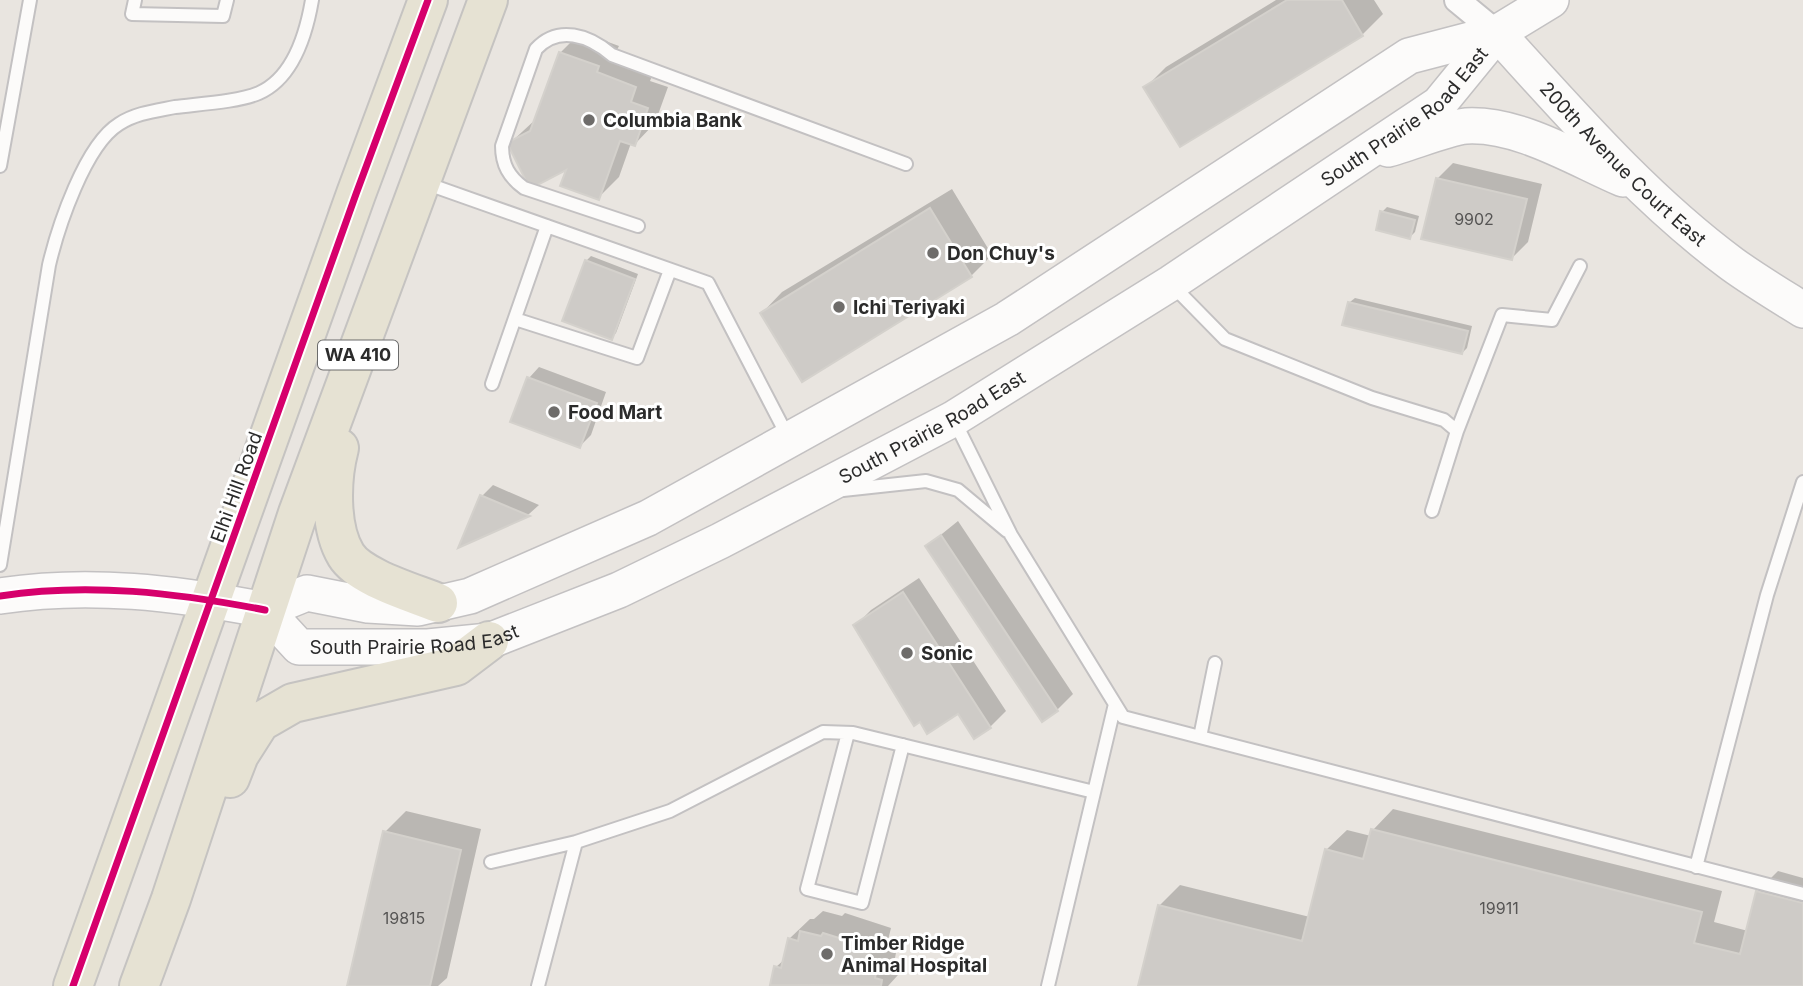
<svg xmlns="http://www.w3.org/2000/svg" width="1803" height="986" viewBox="0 0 1803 986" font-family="Inter,sans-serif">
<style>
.shadow{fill:#0003}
.building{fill:#cecbc7;stroke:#d4d1cc;stroke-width:2}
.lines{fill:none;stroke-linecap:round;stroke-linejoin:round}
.lane-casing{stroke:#c3c1c2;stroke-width:16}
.street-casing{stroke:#c3c1c2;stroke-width:28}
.secondary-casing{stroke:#c3c1c2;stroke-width:38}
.primary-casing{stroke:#c5c3c1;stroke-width:42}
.lane{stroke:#fcfbfa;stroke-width:12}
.street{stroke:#fcfbfa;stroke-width:24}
.secondary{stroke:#fcfbfa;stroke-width:35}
.primary{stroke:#e6e2d3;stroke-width:38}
.cycleway-casing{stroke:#fff;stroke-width:11}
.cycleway{stroke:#d6006c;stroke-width:7}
.poi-dot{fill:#6e6c6a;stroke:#fff;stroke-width:2.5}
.labels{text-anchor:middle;stroke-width:6;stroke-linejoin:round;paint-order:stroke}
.number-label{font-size:16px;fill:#565554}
.shield{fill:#fff;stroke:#6b6b6b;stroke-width:2}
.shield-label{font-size:18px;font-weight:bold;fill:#2b2b2b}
.street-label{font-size:19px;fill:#2b2b2b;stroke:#fff}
.poi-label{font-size:19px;font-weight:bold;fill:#2b2b2b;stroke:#fff;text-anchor:start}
</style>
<rect width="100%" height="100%" fill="#e9e5e0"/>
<path class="shadow" d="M 1276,0 L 1374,0 L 1383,14 L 1362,35 L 1146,87 L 1166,67 Z
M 581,32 L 619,46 L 616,52 L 656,66 L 650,81 L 668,87 L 655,123 L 635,144 L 631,143 L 619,177 L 598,198 L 570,166 L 509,144 L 536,119 L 560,53 Z
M 1453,163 L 1542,184 L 1528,242 L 1512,258 L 1437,179 Z
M 952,189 L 992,255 L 971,276 L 802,379 L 762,313 L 782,292 Z
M 1387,207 L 1419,216 L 1415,232 L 1410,237 L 1382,212 Z
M 591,256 L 638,274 L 616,333 L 611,338 L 586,261 Z
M 1355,298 L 1472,326 L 1467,348 L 1462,353 L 1345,324 L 1350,302 Z
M 539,367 L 606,392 L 591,435 L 580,446 L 529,378 Z
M 493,485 L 539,505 L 529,514 L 461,545 L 482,496 Z
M 958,521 L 1073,694 L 1057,710 L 927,546 Z
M 919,578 L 1006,711 L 990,727 L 958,711 L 855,626 L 871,610 Z
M 1393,809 L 1722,891 L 1714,922 L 1748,931 L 1757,892 L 1778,871 L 1803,878 L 1803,986 L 1139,986 L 1159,906 L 1180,885 L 1310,917 L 1326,850 L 1347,830 L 1371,836 L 1373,830 Z
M 406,811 L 481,829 L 447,978 L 438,986 L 349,986 L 385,832 Z
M 823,911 L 842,916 L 845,913 L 891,928 L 888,940 L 898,942 L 895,958 L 902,960 L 898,975 L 888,986 L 778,986 L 776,967 L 785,959 L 789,939 L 810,919 L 814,919 Z"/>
<path class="building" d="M 1287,0 L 1342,0 L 1363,36 L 1180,147 L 1143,87 Z
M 559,52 L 599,66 L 597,72 L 636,87 L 631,102 L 648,108 L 635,146 L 620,141 L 599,200 L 560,186 L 566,170 L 530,189 L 507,143 L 530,131 Z
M 1436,178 L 1527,199 L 1512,260 L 1421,239 Z
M 930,208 L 972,277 L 802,382 L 760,313 Z
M 1380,211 L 1415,220 L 1410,239 L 1376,230 Z
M 585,260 L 635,279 L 612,340 L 562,321 Z
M 1348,302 L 1468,331 L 1462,354 L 1342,325 Z
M 527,377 L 597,403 L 580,448 L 510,422 Z
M 480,495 L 530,516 L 458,548 Z
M 941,535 L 1058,711 L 1042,722 L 925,546 Z
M 903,592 L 991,728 L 974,739 L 958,714 L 927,734 L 920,722 L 914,726 L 853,625 Z
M 1371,829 L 1702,912 L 1694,943 L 1740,954 L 1756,891 L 1803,903 L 1803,986 L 1138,986 L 1158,905 L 1302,941 L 1325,849 L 1363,859 Z
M 383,831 L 461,850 L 430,986 L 347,986 Z
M 800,931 L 821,936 L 823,933 L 871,948 L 868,960 L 878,963 L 875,978 L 882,980 L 881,986 L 770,985 L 774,966 L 781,968 L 788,938 L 798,941 Z"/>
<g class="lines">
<defs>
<path id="lane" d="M 135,0 L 132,14 L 223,16 L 227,0
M 0,166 L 30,0
M 425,183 L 708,283 L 789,439
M 638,226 L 524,188 C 509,177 502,165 502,146 L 536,49 C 558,25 589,35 612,55 L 906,164
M 1173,286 L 1225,339 L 1372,398 L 1444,420 L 1457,431
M 515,319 L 637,358 L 670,270
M 492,384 L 547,226
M 955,422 L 1011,535 L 1123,717 L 1803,894
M 843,490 L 926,481 L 958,490 L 1007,531
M 1432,511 L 1457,431 L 1502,315 L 1552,320 L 1580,266
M 0,565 L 49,265 C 58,227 85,145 119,124 C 136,113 155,111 175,107 C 198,104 238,102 259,93 C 293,78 306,35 312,0
M 848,733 L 807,889 L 862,903 L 903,745
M 1200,737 L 1215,663
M 491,862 L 576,842
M 1696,867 L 1767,595 L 1803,482
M 538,986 L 576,842 L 670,811 L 823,732 L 853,733 L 1094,792
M 1048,986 L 1115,704"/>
<path id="street" d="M 1457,0 L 1497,33"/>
<g id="secondary">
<path id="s1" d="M 1497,33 C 1570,113 1643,198 1732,264 C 1754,280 1779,295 1803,310"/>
<path d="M 1388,149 C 1408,144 1449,127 1466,126 C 1519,123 1576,159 1623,179"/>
<path d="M 0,596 C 89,582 177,593 265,610"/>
<path d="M 265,610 L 307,593 L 368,605 L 418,608 L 470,596 L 648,518 L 1007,319 L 1409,56 L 1497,33 L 1551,0"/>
<path id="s2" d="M 265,610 L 299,647 L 428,647 L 489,641 L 619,590 L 720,541 L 953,419 L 1171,283 L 1439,104 L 1497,33"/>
</g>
<path id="primary" d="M 339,448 C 331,478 329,527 346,555 C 360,578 414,593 438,603
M 230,778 L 239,755 L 260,722 L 293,703 L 456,666 L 489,641
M 73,986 L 356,194 L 428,0
M 139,986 L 171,899 L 298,513 L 488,0"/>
</defs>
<use href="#lane" class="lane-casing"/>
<use href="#street" class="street-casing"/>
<use href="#secondary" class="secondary-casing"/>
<use href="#primary" class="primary-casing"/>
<use href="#lane" class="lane"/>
<use href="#street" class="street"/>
<use href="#secondary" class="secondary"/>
<use href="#primary" class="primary"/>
<defs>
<path id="cycleway" d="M 0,596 C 89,582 177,593 265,610
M 73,986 L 356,194 L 428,0"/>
</defs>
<use href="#cycleway" class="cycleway-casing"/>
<use href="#cycleway" class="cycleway"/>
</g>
<g class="poi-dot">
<circle cx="589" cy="120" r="7"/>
<circle cx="933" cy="253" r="7"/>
<circle cx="839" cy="307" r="7"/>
<circle cx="554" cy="412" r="7"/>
<circle cx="907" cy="653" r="7"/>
<circle cx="827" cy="954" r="7"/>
</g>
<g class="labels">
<g class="number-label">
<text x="1474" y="225">9902</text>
<text x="1499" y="914">19911</text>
<text x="404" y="924">19815</text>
</g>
<rect class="shield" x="318" y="340.5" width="80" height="29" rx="5"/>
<g class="shield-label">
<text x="358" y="361">WA 410</text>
</g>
<g class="street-label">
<text dy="7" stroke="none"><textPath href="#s2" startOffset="1300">South Prairie Road East</textPath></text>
<text dy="7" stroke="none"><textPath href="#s1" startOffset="182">200th Avenue Court East</textPath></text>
<text dy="7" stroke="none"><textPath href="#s2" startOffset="733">South Prairie Road East</textPath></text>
<text transform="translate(236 487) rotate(-70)" y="7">Elhi Hill Road</text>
<text dy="7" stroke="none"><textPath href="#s2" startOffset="166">South Prairie Road East</textPath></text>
</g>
<g class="poi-label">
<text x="603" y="127">Columbia Bank</text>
<text x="947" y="260">Don Chuy's</text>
<text x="853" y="314">Ichi Teriyaki</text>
<text x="568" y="419">Food Mart</text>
<text x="921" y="660">Sonic</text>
<text x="841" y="950">Timber Ridge<tspan x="841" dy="22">Animal Hospital</tspan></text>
</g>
</g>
</svg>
